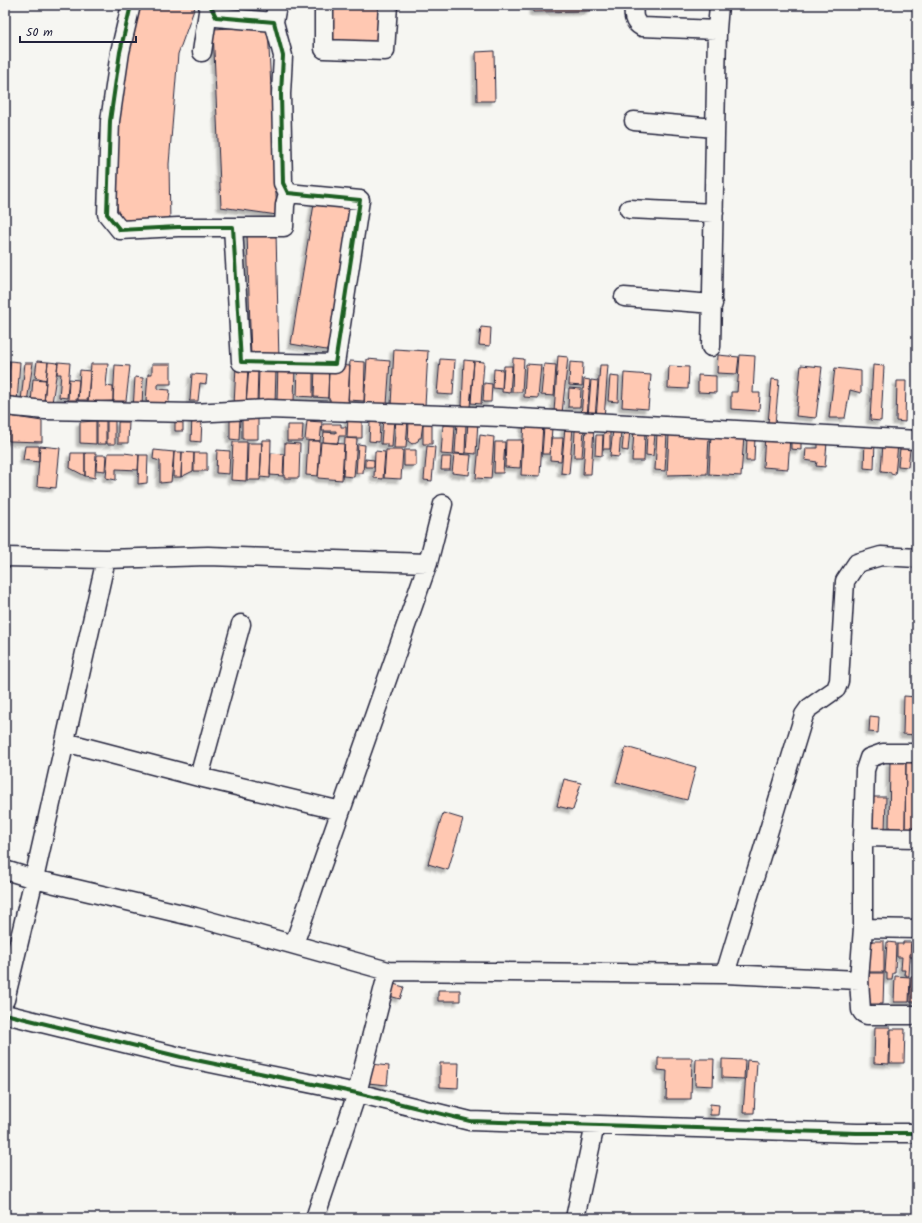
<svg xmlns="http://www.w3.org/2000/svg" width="922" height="1223" viewBox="0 0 922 1223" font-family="Kalam,sans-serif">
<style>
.building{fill:#ffc8b2;stroke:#22223b;filter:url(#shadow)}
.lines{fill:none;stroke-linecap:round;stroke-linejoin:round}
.street-casing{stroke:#22223b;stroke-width:21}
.street{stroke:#f6f6f2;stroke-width:18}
.cycleway-casing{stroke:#f6f6f2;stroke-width:6}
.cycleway{stroke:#1b5e20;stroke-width:4}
</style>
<defs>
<filter id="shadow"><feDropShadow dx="-3.5" dy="3.5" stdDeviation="1" flood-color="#0004"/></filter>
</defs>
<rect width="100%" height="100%" fill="#f6f6f2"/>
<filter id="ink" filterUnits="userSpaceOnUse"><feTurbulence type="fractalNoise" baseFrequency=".025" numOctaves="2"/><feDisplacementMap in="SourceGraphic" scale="8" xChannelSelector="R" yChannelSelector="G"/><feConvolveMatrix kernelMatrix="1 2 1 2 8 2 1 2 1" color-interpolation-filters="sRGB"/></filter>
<g filter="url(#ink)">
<path class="building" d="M 135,5 L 190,5 L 195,7 L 178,54 L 169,164 L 170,224 L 121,228 L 111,173 Z
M 331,5 L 383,5 L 383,43 L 332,42 Z
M 533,5 L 590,5 L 590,11 L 533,12 Z
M 268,26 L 277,215 L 221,207 L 213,29 Z
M 494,51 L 495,101 L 477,101 L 476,52 Z
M 315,198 L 356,208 L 332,351 L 291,344 Z
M 247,233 L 276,233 L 279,361 L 251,358 Z
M 481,327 L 491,328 L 490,346 L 479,345 Z
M 394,349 L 428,351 L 425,406 L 391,405 Z
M 718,355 L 739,357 L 737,374 L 717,373 Z
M 740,355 L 755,356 L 753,393 L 760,393 L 759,411 L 731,409 L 731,392 L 737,392 Z
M 558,356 L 568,357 L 562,413 L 554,412 Z
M 513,358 L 524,359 L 522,392 L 512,392 Z
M 367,359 L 390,361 L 387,405 L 364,407 Z
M 440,359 L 455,360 L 453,395 L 437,394 Z
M 464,360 L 474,361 L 470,407 L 462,406 Z
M 5,361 L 10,361 L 8,402 L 5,402 Z
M 10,361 L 20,362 L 17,402 L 8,402 Z
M 37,361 L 48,362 L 46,380 L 35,377 Z
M 350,361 L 365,362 L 364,401 L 348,400 Z
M 474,361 L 484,362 L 481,404 L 471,403 Z
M 48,362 L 58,363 L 52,403 L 44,402 Z
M 58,362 L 70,363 L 67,398 L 59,397 L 61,374 L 57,374 Z
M 570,362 L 583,363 L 582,386 L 569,385 Z
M 25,363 L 33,363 L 27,402 L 21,401 Z
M 298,363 L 313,364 L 313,397 L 297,396 Z
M 91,364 L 108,364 L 106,386 L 113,387 L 113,401 L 88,402 Z
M 152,364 L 171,364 L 171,384 L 158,384 L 158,389 L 170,390 L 168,410 L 149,409 L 149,401 L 146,401 L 148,374 L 152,374 Z
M 278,364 L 295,365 L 294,402 L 277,401 Z
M 526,364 L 541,365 L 538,398 L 524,397 Z
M 544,364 L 556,365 L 554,396 L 541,395 Z
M 115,365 L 130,366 L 126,401 L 113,401 Z
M 329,365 L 350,366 L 348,407 L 330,404 L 330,399 L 328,399 Z
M 600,365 L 608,365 L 604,419 L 596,419 Z
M 801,365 L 822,367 L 816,418 L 796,416 Z
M 873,365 L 884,366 L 881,421 L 870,420 Z
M 236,366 L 248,367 L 246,405 L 234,405 Z
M 315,366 L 329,367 L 328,398 L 314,397 Z
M 504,366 L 512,366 L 510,393 L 502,392 Z
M 669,366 L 689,367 L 688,389 L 668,388 Z
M 249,367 L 258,368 L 257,404 L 246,405 Z
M 259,368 L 276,369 L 275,404 L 258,404 Z
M 835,368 L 861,371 L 861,393 L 850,390 L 845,418 L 829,418 Z
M 494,369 L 503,370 L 502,389 L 493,388 Z
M 80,370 L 90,371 L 88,400 L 78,400 Z
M 624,373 L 651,375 L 648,409 L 622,407 Z
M 192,374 L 207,375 L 206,384 L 200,383 L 198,401 L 189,401 L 190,400 Z
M 698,375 L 716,376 L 716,393 L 698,392 Z
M 610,376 L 619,377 L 618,402 L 608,401 Z
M 135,377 L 143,378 L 142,410 L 133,410 Z
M 33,379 L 46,380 L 44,403 L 31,403 Z
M 69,379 L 79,380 L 77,400 L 68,400 Z
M 584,379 L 590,380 L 587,417 L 581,417 Z
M 772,379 L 779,380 L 775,424 L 768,423 Z
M 591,380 L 598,381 L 595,417 L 588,416 Z
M 897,381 L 906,381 L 905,422 L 896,421 Z
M 484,383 L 492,384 L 491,402 L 483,402 Z
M 569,388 L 581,389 L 580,407 L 568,407 Z
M 9,416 L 42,421 L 42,442 L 9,441 Z
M 192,416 L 202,420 L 201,442 L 191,441 Z
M 242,416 L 258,416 L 258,439 L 242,439 Z
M 348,416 L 362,417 L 362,438 L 347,438 Z
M 230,418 L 240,419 L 239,440 L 230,439 Z
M 383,418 L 394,418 L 392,447 L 387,447 L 387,444 L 381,444 Z
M 396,418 L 408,418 L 406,448 L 394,448 Z
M 175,420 L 183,420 L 183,431 L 175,431 Z
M 96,421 L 96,444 L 80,443 L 80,422 Z
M 97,421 L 106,421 L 106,444 L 97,444 Z
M 107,421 L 115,421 L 115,444 L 107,444 Z
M 307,421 L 322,422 L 320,441 L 305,440 Z
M 423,421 L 432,421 L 432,444 L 423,444 Z
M 468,421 L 478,421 L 476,454 L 466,453 Z
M 524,421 L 543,422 L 540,476 L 521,475 Z
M 118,422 L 129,422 L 128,443 L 118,443 Z
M 370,422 L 380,423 L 379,442 L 369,441 Z
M 409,422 L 423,423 L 421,438 L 419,438 L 418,441 L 412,444 L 408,441 Z
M 457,422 L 466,423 L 465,454 L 455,453 Z
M 323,424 L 341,424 L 341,427 L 346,427 L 346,436 L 339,436 L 338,443 L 323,442 L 324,432 L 336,433 L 336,431 L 322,431 Z
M 287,425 L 303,425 L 302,441 L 287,441 Z
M 443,425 L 455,426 L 453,455 L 441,454 Z
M 544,427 L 552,428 L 550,454 L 542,454 Z
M 565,427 L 573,428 L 569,474 L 561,473 Z
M 586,428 L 594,428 L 591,474 L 583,474 Z
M 575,429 L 584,430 L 582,457 L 574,457 Z
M 613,430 L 621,431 L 619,457 L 610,456 Z
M 624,430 L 630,430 L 628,451 L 622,450 Z
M 604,431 L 610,431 L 610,449 L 603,449 Z
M 634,431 L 645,432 L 644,461 L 632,461 Z
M 647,433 L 655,434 L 653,456 L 646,455 Z
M 657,433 L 667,433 L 665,471 L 655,470 Z
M 669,434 L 709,437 L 707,474 L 667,475 Z
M 711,434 L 744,436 L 741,476 L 709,474 Z
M 480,435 L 494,437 L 491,479 L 476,478 Z
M 596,435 L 603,435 L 602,456 L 595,455 Z
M 765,435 L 790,436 L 788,469 L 763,467 Z
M 791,436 L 801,436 L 801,450 L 791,449 Z
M 747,437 L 755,437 L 754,461 L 746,461 Z
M 345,438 L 357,439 L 354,477 L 343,476 Z
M 551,438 L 563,438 L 561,461 L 550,460 Z
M 262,440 L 271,440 L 270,478 L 260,477 Z
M 506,440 L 522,440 L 520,468 L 505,467 Z
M 865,440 L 875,441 L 874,469 L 864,468 Z
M 901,440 L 911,441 L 908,467 L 898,466 Z
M 308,441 L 320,441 L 318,476 L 306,475 Z
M 818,441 L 827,442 L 825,467 L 816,466 L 817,462 L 805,460 L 806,448 L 818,448 Z
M 915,441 L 917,442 L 917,465 L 914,465 Z
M 233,442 L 247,442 L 246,481 L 231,480 Z
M 321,442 L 344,444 L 342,480 L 318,478 Z
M 495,442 L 505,442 L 503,473 L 494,473 Z
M 248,443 L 262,443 L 260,480 L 247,480 Z
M 285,443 L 300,444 L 299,478 L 284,478 Z
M 358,444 L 365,445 L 363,473 L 356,473 Z
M 883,444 L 898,444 L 895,475 L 891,474 L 891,472 L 881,471 Z
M 25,446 L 39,446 L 39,462 L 23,460 Z
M 40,446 L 60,448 L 56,488 L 37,486 Z
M 427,446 L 435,447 L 432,481 L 424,480 Z
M 154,450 L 174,452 L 171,482 L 160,483 L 160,461 L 153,459 Z
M 217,450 L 230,451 L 229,474 L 216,473 Z
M 386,450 L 403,450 L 401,479 L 384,478 Z
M 404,450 L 416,450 L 416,466 L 404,466 Z
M 375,451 L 385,452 L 383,479 L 374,478 Z
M 174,452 L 182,452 L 181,477 L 173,477 Z
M 182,452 L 194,453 L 193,471 L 181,477 Z
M 71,453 L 85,453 L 85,476 L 70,468 Z
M 85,453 L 96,453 L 95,478 L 85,476 Z
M 108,453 L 124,453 L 139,455 L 138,470 L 116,469 L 116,480 L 106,478 Z
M 194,453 L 207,453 L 207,471 L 194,471 Z
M 271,453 L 284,454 L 283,476 L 270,475 Z
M 454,454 L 471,455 L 469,475 L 452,473 Z
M 97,455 L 106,455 L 105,471 L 96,470 Z
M 139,455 L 148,455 L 147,483 L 138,484 Z
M 442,457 L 451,457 L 450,470 L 441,470 Z
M 365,459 L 374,460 L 374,467 L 365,467 Z
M 904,696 L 917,697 L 917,735 L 903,734 Z
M 870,716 L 879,717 L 878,733 L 869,732 Z
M 626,747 L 696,767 L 687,800 L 616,782 Z
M 906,760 L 917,761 L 917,830 L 905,829 Z
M 890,761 L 906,762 L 905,829 L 889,829 Z
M 564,779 L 581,783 L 573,810 L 557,806 Z
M 870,797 L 886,797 L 885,831 L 868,831 Z
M 443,813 L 463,819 L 448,870 L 428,864 Z
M 869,941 L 884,941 L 884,972 L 869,972 Z
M 887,942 L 896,943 L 895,973 L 893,973 L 892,980 L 887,980 L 887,973 L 885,973 Z
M 903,942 L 911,942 L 909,976 L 906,976 L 906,974 L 904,974 L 905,970 L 901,970 L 902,957 L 897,957 L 897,944 L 903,944 Z
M 917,942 L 917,970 L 915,970 L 916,957 L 910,957 L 911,944 L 917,944 Z
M 869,973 L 884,973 L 883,1004 L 868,1004 Z
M 895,976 L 910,977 L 909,1002 L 894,1002 Z
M 911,976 L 917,976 L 917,1002 L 910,1002 Z
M 390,983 L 404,987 L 400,999 L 386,995 Z
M 438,990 L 460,990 L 460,1001 L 438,1001 Z
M 875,1027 L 890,1027 L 889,1064 L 874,1063 Z
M 891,1029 L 905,1029 L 904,1063 L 890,1063 Z
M 658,1058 L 692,1058 L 691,1099 L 666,1099 L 667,1071 L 658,1070 Z
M 696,1059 L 714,1059 L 713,1086 L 695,1085 Z
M 722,1059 L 745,1060 L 744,1079 L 722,1078 Z
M 747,1060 L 757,1061 L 754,1113 L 743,1113 Z
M 440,1063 L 459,1063 L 458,1088 L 440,1087 Z
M 371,1064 L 389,1066 L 387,1085 L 368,1083 Z
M 710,1104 L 719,1105 L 718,1115 L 710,1115 Z"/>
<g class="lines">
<defs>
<path id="street" d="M 131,5 L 120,52 L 110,121 L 107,214 L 120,230 L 178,227 L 233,227 L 241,362 L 335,364 L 360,200 L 288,193 L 283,183 L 281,94 L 283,56 L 274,22 L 216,17 L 210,5
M 324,5 L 324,49 L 385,51 L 388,5
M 634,5 C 633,15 633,22 642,27 L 717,30
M 274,22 L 277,5
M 202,52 L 209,5
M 634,121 L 715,128
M 629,209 L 714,213
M 233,227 L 284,227 L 285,205 L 288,193
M 624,297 L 713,304
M 711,347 L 717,30 L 719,5
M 5,406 L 45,410 L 193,413 L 268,409 L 502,417 L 917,440
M 5,557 L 106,559 L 208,556 L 428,563
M 65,742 L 199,777 L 241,624
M 199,777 L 341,811
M 863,837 L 865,770 L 869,758 L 883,753 L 917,753
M 917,838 L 863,837 L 863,928 L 917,929
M 5,870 L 34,879 L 195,917 L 388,971 L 725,974 L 859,980
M 863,928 L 859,980 L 861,1010 L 863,1013 L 867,1015 L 917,1015
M 294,944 L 428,563 L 443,504
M 725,974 L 804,715 L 809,708 L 836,689 L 839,681 L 845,581 L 857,563 L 881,556 L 917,558
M 5,1000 L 34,879 L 106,559
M 5,1014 L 181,1057 L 357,1093 L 470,1121 L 857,1133 L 917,1133
M 315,1218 L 357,1093 L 388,971
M 575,1218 L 595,1125"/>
</defs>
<use href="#street" class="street-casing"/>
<use href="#street" class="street"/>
<defs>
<path id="cycleway" d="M 131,5 L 120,52 L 110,121 L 107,214 L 120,230 L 178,227 L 233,227 L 241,362 L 335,364 L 360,200 L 288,193 L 283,183 L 281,94 L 283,56 L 274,22 L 216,17 L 210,5
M 5,1014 L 181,1057 L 357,1093 L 470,1121 L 857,1133 L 917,1133"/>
</defs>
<use href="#cycleway" class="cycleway-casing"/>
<use href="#cycleway" class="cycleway"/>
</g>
</g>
<rect width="922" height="1223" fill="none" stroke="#f6f6f2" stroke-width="20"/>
<rect x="10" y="10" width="902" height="1203" fill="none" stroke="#22223b" stroke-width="1.5" filter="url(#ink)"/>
<path d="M20 36v6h116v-6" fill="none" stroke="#22223b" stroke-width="2"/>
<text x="26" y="36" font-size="12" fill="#22223b" stroke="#f6f6f2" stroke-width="3" paint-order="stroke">50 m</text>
</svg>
